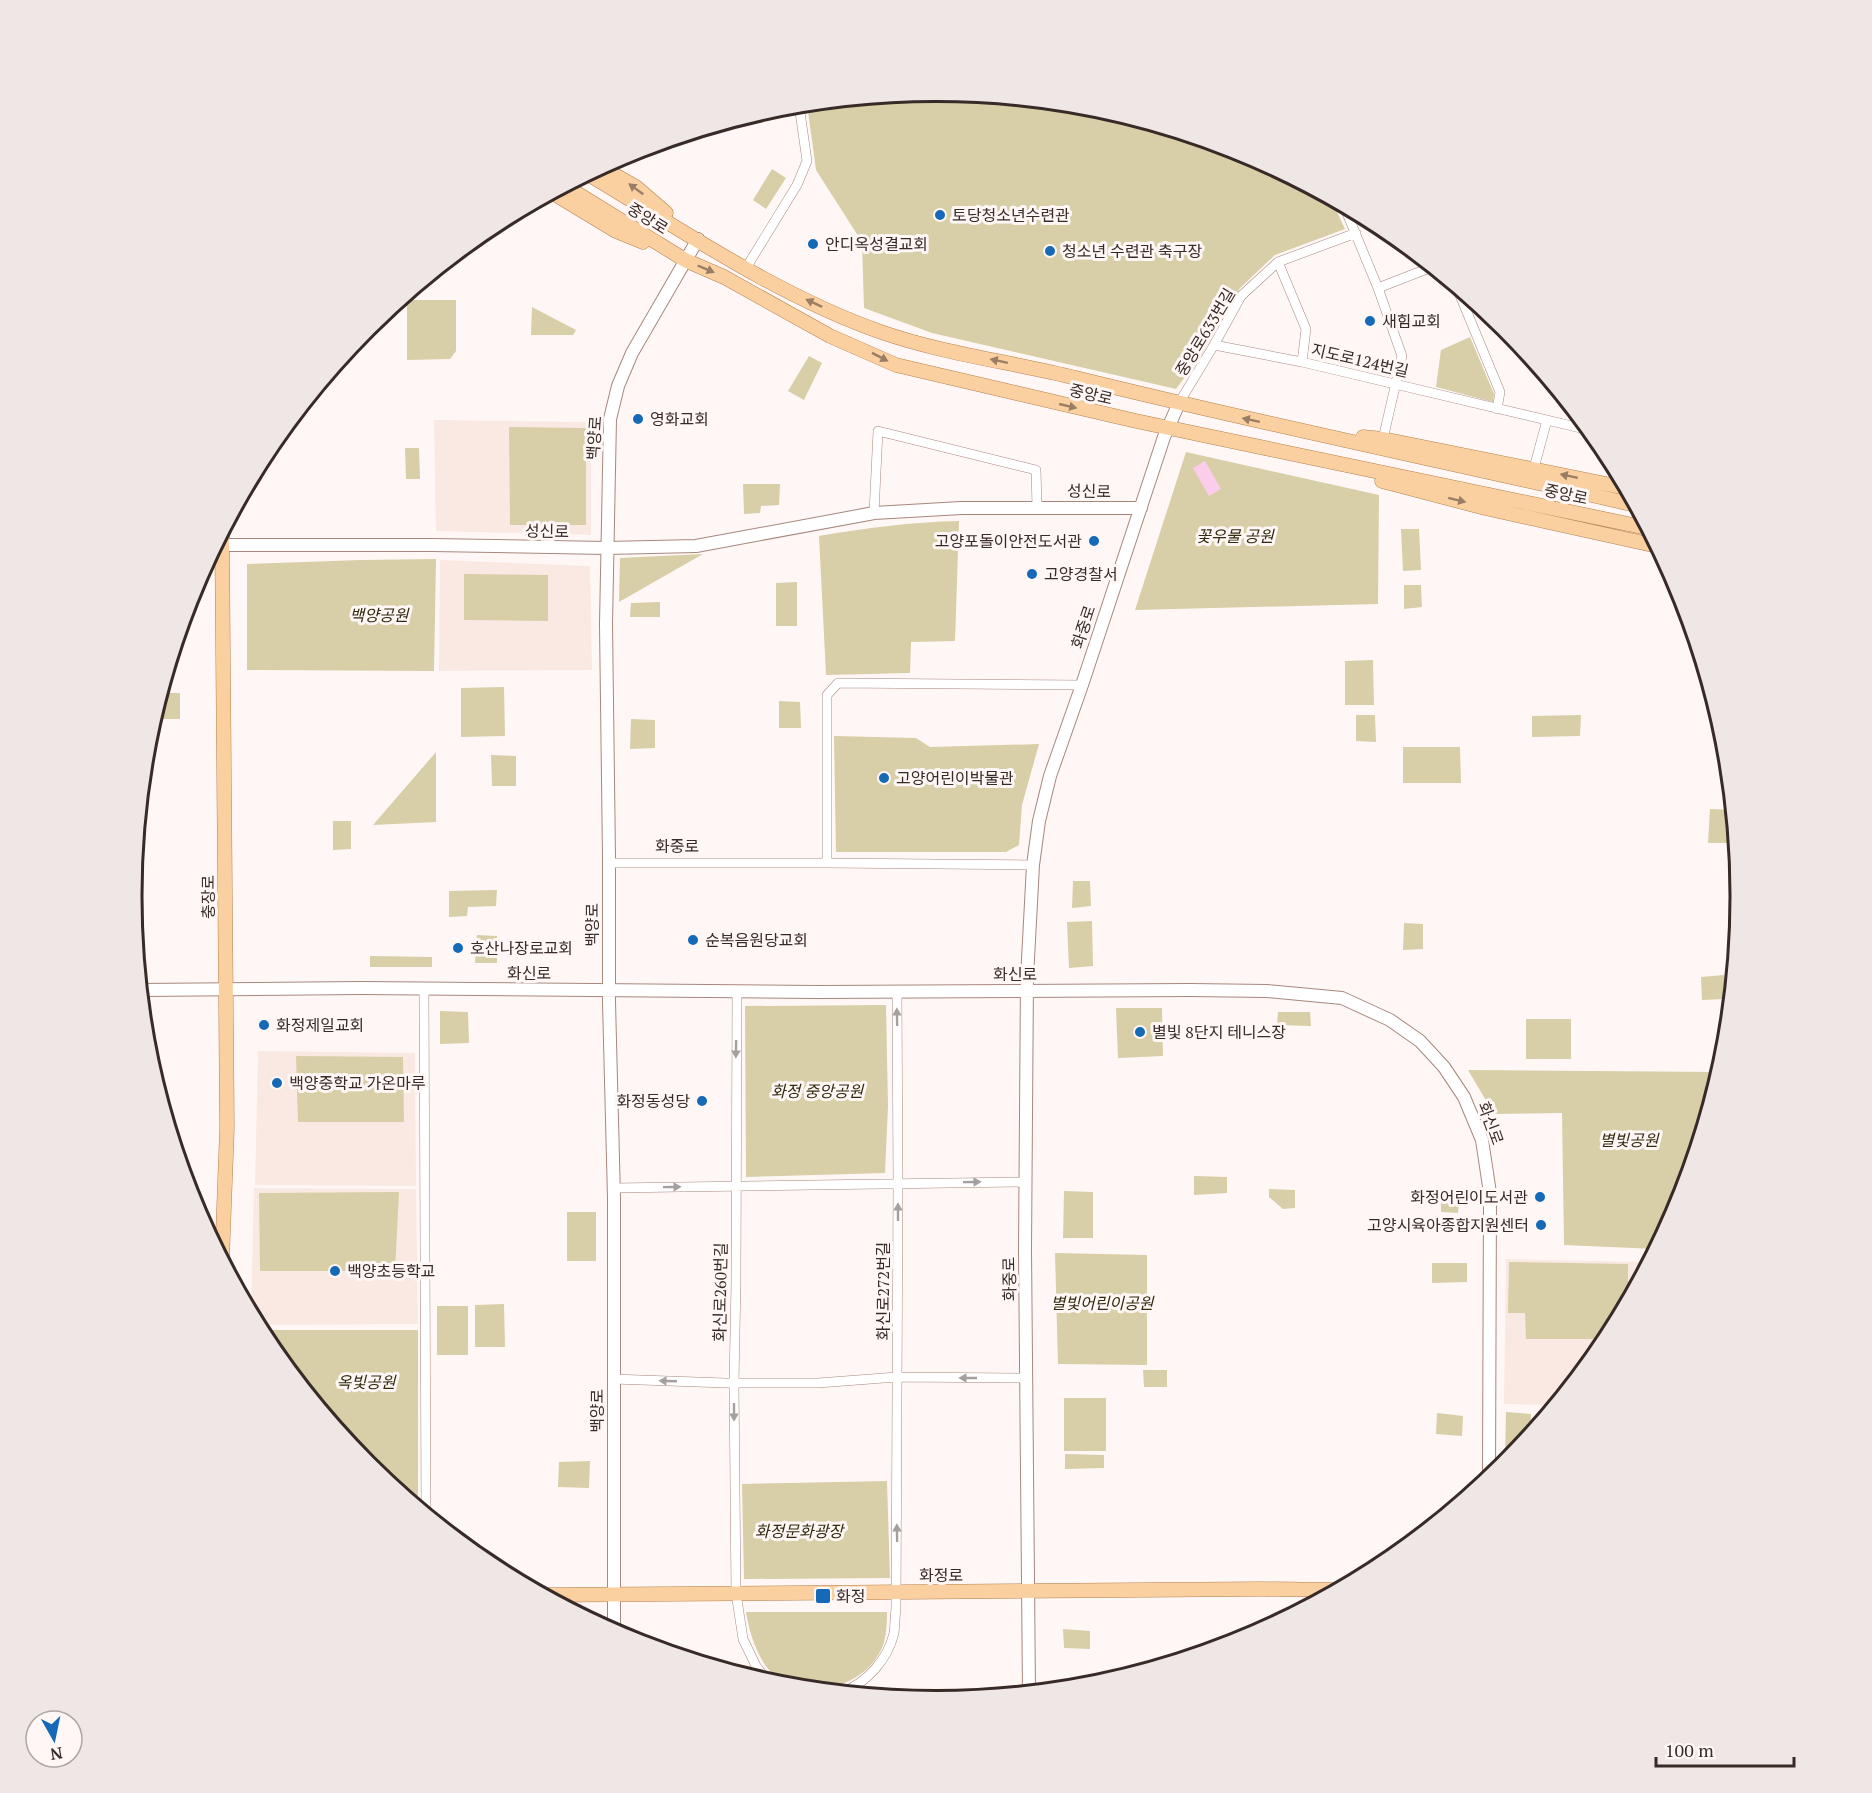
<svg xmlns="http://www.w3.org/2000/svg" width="1872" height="1793" viewBox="0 0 1872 1793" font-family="'PT Serif','Noto Sans KR',serif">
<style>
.built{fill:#fae9e3}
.green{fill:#d8cea7}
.water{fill:#fbcdeb}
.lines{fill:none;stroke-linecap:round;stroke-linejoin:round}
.street-casing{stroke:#a7877e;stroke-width:10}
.secondary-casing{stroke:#a7877e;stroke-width:14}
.primary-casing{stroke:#b4814e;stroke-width:15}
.street{stroke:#fff;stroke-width:9}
.secondary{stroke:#fff;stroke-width:12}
.primary{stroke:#fad0a1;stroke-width:14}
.oneway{fill:#997d64}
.oneway2{fill:#a59f9e}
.poi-dot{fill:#1569b7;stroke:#fff7f5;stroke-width:2}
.labels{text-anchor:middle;stroke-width:6;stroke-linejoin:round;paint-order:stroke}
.poi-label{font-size:16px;fill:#382a27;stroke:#fff7f5;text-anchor:start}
.street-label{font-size:16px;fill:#382a27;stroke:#fff7f5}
.park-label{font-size:16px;font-style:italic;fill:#312a0e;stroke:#fff7f5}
.rim{fill:none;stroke:#382a27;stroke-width:3}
</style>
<rect width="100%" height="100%" fill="#fff7f5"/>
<path class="built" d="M 434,420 L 591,422 L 591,535 L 436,531 Z
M 440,560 L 590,566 L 592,670 L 439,671 Z
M 258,1051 L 415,1053 L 416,1186 L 255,1185 Z
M 254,1188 L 416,1189 L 418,1324 L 257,1325 L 251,1315 Z
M 1506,1259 L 1649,1262 L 1605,1344 L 1555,1405 L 1504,1404 Z"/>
<path class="green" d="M 936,92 L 1093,107 L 1244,153 L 1331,199 L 1345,229 L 1275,255 L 1240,288 L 1200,357 L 1176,389 L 932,333 L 864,308 L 862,242 L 816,170 L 807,104 Z
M 772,169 L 786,178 L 766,209 L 753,200 Z
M 407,300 L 456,300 L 456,351 L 450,359 L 407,360 Z
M 532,307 L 576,330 L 573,335 L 531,335 Z
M 1470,337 L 1494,394 L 1493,402 L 1436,387 L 1441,350 Z
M 809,356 L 822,363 L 804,400 L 788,391 Z
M 509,427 L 586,428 L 586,525 L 510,525 Z
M 405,448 L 419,448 L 420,479 L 406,479 Z
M 1186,452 L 1379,495 L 1378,604 L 1135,610 Z
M 743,484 L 780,484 L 779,505 L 761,506 L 760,513 L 744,514 Z
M 959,521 L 955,641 L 911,642 L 910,673 L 826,675 L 819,536 C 866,528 911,522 959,521 Z
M 1401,529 L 1419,529 L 1421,570 L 1403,571 Z
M 703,554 L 619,602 L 620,558 Z
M 436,559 L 434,671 L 247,670 L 247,564 L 361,560 Z
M 464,574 L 548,575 L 548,621 L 464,620 Z
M 797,582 L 797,626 L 776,626 L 776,583 Z
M 1404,585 L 1421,585 L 1422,607 L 1404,609 Z
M 660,602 L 660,617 L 630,617 L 631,603 Z
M 1373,660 L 1374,705 L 1345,705 L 1345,661 Z
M 504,687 L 505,736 L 461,737 L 461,688 Z
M 161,693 L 180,693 L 180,719 L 153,719 Z
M 779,701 L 800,702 L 801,728 L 779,728 Z
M 1356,715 L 1375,715 L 1376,742 L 1356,741 Z
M 1581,715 L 1580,736 L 1532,737 L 1532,716 Z
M 631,719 L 655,720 L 655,748 L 630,749 Z
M 834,736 L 916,738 L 930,747 L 1039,744 L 1022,805 L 1019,845 L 1006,852 L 836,852 Z
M 1403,747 L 1460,747 L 1461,783 L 1403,783 Z
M 436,752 L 436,822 L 373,825 Z
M 491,755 L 516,756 L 516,786 L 492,786 Z
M 1710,809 L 1733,810 L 1736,843 L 1708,843 Z
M 333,821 L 351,821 L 351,849 L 333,850 Z
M 1073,881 L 1090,881 L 1091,906 L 1072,908 Z
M 497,890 L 496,906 L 468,907 L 467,916 L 449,917 L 449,891 Z
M 1092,921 L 1093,966 L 1069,968 L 1067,922 Z
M 1404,923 L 1423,924 L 1423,949 L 1403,950 Z
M 477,935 L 497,936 L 497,963 L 475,963 Z
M 370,956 L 432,957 L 432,967 L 370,967 Z
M 1724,975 L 1724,999 L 1702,1000 L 1701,977 Z
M 886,1005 L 888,1106 L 885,1173 L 746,1177 L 745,1006 Z
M 1116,1008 L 1162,1008 L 1163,1056 L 1118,1058 Z
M 440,1011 L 468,1012 L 469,1043 L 440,1044 Z
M 1278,1012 L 1310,1012 L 1311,1026 L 1277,1025 Z
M 1526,1019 L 1571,1019 L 1571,1059 L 1526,1059 Z
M 296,1056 L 403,1057 L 404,1122 L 298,1122 Z
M 1468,1070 L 1720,1072 L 1680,1205 L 1656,1249 L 1564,1245 L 1562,1113 L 1494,1114 Z
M 1194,1176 L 1227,1177 L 1227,1193 L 1194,1195 Z
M 1269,1189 L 1295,1190 L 1295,1208 L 1283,1209 L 1269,1197 Z
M 1064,1191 L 1093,1192 L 1093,1238 L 1063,1238 Z
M 1441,1191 L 1460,1191 L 1458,1213 L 1441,1212 Z
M 399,1192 L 395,1271 L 260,1271 L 259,1193 Z
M 567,1212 L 596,1212 L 596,1261 L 567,1261 Z
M 1055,1253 L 1147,1255 L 1147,1365 L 1058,1364 Z
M 1509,1262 L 1628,1264 L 1628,1300 L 1608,1339 L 1526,1339 L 1525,1313 L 1508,1313 Z
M 1432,1263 L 1467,1263 L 1467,1282 L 1432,1283 Z
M 504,1304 L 505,1347 L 475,1347 L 475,1305 Z
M 437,1306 L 468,1306 L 468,1355 L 437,1355 Z
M 260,1330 L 418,1330 L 418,1508 L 367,1465 L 266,1343 Z
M 1143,1370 L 1167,1370 L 1167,1387 L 1144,1387 Z
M 1064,1398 L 1106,1398 L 1106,1451 L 1064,1451 Z
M 1506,1412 L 1531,1414 L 1530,1435 L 1510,1460 L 1505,1460 Z
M 1437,1413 L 1463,1416 L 1462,1436 L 1436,1434 Z
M 1065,1454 L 1104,1455 L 1104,1468 L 1065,1469 Z
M 590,1461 L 589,1488 L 558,1487 L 559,1462 Z
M 887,1481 L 890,1578 L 744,1579 L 742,1484 Z
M 746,1612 L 887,1612 C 887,1629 886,1646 875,1660 C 853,1689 807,1699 777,1677 C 759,1665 749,1632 746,1612 Z
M 1063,1629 L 1090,1631 L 1090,1649 L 1064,1648 Z"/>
<path class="water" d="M 1205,461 L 1221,489 L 1209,496 L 1193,468 Z"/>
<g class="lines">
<defs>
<path id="street" d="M 1344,206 L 1378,288 L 1402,356 L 1383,439
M 1278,262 L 1306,329 L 1302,362
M 746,268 L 797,185 L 807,161 L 799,105
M 1378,288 L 1432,267
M 1457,288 L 1500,392 L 1497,409
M 1214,345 L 1302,362 L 1589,430
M 1179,403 L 1214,345 L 1241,296 L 1278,262 L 1356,233
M 1534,468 L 1547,420
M 874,513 L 878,431 L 1036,470 L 1037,507
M 609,863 L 827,863 L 1033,865
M 827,863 L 827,695 L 838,683 L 1082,685
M 424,989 L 426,1514
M 737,991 L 736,1282 L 734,1383 L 736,1593 L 743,1639 L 756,1666 L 769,1683
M 614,1188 L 1026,1182
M 613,1379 L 725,1383 L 818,1383 L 897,1377 L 1027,1378
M 842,1692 C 867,1683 888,1659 894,1633 C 895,1625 895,1616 896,1609 L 898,1184 L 897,991"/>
<path id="secondary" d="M 215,545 L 432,545 L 607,548 L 696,546 L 874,513 L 961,508 L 1141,508
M 140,990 L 361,988 L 818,992 L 1190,990 L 1267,991 L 1342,998 L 1390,1020 L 1420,1041 L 1444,1067 L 1464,1097 L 1482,1140 L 1490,1193 L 1489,1479
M 614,1633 L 614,1198 L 609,1002 L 609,857 L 606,624 L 610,419 L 618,386 L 632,353 L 698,239
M 1029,1692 L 1025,1250 L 1027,978 L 1033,865 L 1039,821 L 1050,776 L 1082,685 L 1164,437 L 1179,403"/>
<path id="primary" d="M 601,167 L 636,187 L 666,213
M 588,174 C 682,230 778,296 881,332 C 944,354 1012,362 1076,378 C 1262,424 1449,462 1635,505
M 565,186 L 685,260 L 724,277 L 830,336 L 896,365 L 1136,421 L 1647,528
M 553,193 L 616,231 L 643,242
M 1363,437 L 1383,439 L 1626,488
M 1382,481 L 1485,508 L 1657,546
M 222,533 L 227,1128 L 222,1260
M 543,1595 L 1262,1589 L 1338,1590"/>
</defs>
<use href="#street" class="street-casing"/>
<use href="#secondary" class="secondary-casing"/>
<use href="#primary" class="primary-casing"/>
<use href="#street" class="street"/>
<use href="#secondary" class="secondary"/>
<use href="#primary" class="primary"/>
</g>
<defs><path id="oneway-solid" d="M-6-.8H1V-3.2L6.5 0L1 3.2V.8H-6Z" transform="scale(1.5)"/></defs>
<g class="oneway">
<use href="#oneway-solid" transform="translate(636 189) rotate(-144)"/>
<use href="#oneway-solid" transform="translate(706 269) rotate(23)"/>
<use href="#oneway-solid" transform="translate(814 303) rotate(-155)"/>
<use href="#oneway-solid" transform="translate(880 357) rotate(27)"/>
<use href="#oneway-solid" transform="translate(999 361) rotate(-168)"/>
<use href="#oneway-solid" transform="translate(1068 406) rotate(13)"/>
<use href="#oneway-solid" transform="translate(1251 420) rotate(-168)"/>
<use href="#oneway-solid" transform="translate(1569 476) rotate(-168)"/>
<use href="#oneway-solid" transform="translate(1457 500) rotate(14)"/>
</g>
<g class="oneway2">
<use href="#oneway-solid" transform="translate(897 1017) rotate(-91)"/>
<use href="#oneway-solid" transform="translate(736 1049) rotate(91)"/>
<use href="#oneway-solid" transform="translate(972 1182) rotate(-1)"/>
<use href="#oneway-solid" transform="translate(672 1187) rotate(-1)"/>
<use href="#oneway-solid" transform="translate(898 1212) rotate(-90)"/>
<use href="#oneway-solid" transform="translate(968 1378) rotate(-180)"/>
<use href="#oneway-solid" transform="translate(668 1381) rotate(-178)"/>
<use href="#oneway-solid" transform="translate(734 1412) rotate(90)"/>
<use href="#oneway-solid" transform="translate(897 1533) rotate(-91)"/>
</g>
<g class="poi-dot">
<circle cx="940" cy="215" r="6"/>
<circle cx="813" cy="244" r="6"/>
<circle cx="1050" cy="251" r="6"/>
<circle cx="1370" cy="321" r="6"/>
<circle cx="638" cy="419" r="6"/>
<circle cx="1094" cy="541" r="6"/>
<circle cx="1032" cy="574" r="6"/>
<circle cx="884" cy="778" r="6"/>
<circle cx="693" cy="940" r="6"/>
<circle cx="458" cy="948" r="6"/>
<circle cx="264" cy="1025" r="6"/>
<circle cx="1140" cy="1032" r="6"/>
<circle cx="277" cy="1083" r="6"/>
<circle cx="702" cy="1101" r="6"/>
<circle cx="1540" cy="1197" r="6"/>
<circle cx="1541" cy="1225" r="6"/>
<circle cx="335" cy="1271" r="6"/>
<rect x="815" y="1588" width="16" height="16" rx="3"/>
</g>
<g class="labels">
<g class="poi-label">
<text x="952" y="221">토당청소년수련관</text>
<text x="825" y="250">안디옥성결교회</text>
<text x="1062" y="257">청소년 수련관 축구장</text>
<text x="1382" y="327">새힘교회</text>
<text x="650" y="425">영화교회</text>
<text x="1082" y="547" text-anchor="end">고양포돌이안전도서관</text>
<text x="1044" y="580">고양경찰서</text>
<text x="896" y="784">고양어린이박물관</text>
<text x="705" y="946">순복음원당교회</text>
<text x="470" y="954">호산나장로교회</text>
<text x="276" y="1031">화정제일교회</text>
<text x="1152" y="1038">별빛 8단지 테니스장</text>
<text x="289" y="1089">백양중학교 가온마루</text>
<text x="690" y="1107" text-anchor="end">화정동성당</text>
<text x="1528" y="1203" text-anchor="end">화정어린이도서관</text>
<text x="1529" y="1231" text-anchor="end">고양시육아종합지원센터</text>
<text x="347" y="1277">백양초등학교</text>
<text x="836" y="1602">화정</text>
</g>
<g class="street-label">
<text transform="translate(648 218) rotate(32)" y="6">중앙로</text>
<text transform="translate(1205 332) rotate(-59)" y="6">중앙로633번길</text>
<text transform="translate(1360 360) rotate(13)" y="6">지도로124번길</text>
<text transform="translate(1091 394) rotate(13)" y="6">중앙로</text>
<text transform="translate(594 438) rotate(-86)" y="6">백양로</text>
<text transform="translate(1089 491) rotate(1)" y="6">성신로</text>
<text transform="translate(1566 494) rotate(12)" y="6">중앙로</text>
<text transform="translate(547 531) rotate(1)" y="6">성신로</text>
<text transform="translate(1083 627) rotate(-72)" y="6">화중로</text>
<text x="677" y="852">화중로</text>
<text transform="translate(208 897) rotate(-90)" y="6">충장로</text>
<text transform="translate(592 925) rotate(-90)" y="6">백양로</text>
<text x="529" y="979">화신로</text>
<text x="1015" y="980">화신로</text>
<text transform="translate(1491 1123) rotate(70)" y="6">화신로</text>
<text transform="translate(1009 1279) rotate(-91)" y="6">화중로</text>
<text transform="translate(883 1291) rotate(-90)" y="6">화신로272번길</text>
<text transform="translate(720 1292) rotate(-89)" y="6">화신로260번길</text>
<text transform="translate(597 1411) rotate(-90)" y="6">백양로</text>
<text x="941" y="1581">화정로</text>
</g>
<g class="park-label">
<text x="1235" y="542">꽃우물 공원</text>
<text x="379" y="621">백양공원</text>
<text x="817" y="1097">화정 중앙공원</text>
<text x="1629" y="1146">별빛공원</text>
<text x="1102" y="1309">별빛어린이공원</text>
<text x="366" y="1388">옥빛공원</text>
<text x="799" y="1537">화정문화광장</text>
</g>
</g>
<path d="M0 0H1872V1793H0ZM142 896a794 794 0 1 1 1588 0a794 794 0 1 1-1588 0Z" fill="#efe7e5" fill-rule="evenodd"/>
<path class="rim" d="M142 896a794 794 0 1 1 1588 0a794 794 0 1 1-1588 0Z"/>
<g transform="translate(54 1739) rotate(171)"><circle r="28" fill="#fff7f5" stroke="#afa5a3" stroke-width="1.5"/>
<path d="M0-4.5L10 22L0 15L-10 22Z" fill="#1569b7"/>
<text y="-9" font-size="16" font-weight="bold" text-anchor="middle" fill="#382a27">N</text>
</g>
<path d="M1656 1757v9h138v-9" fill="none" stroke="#382a27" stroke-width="3"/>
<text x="1665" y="1757" font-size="18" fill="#382a27" stroke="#fff7f5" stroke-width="4.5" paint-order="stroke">100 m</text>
</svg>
